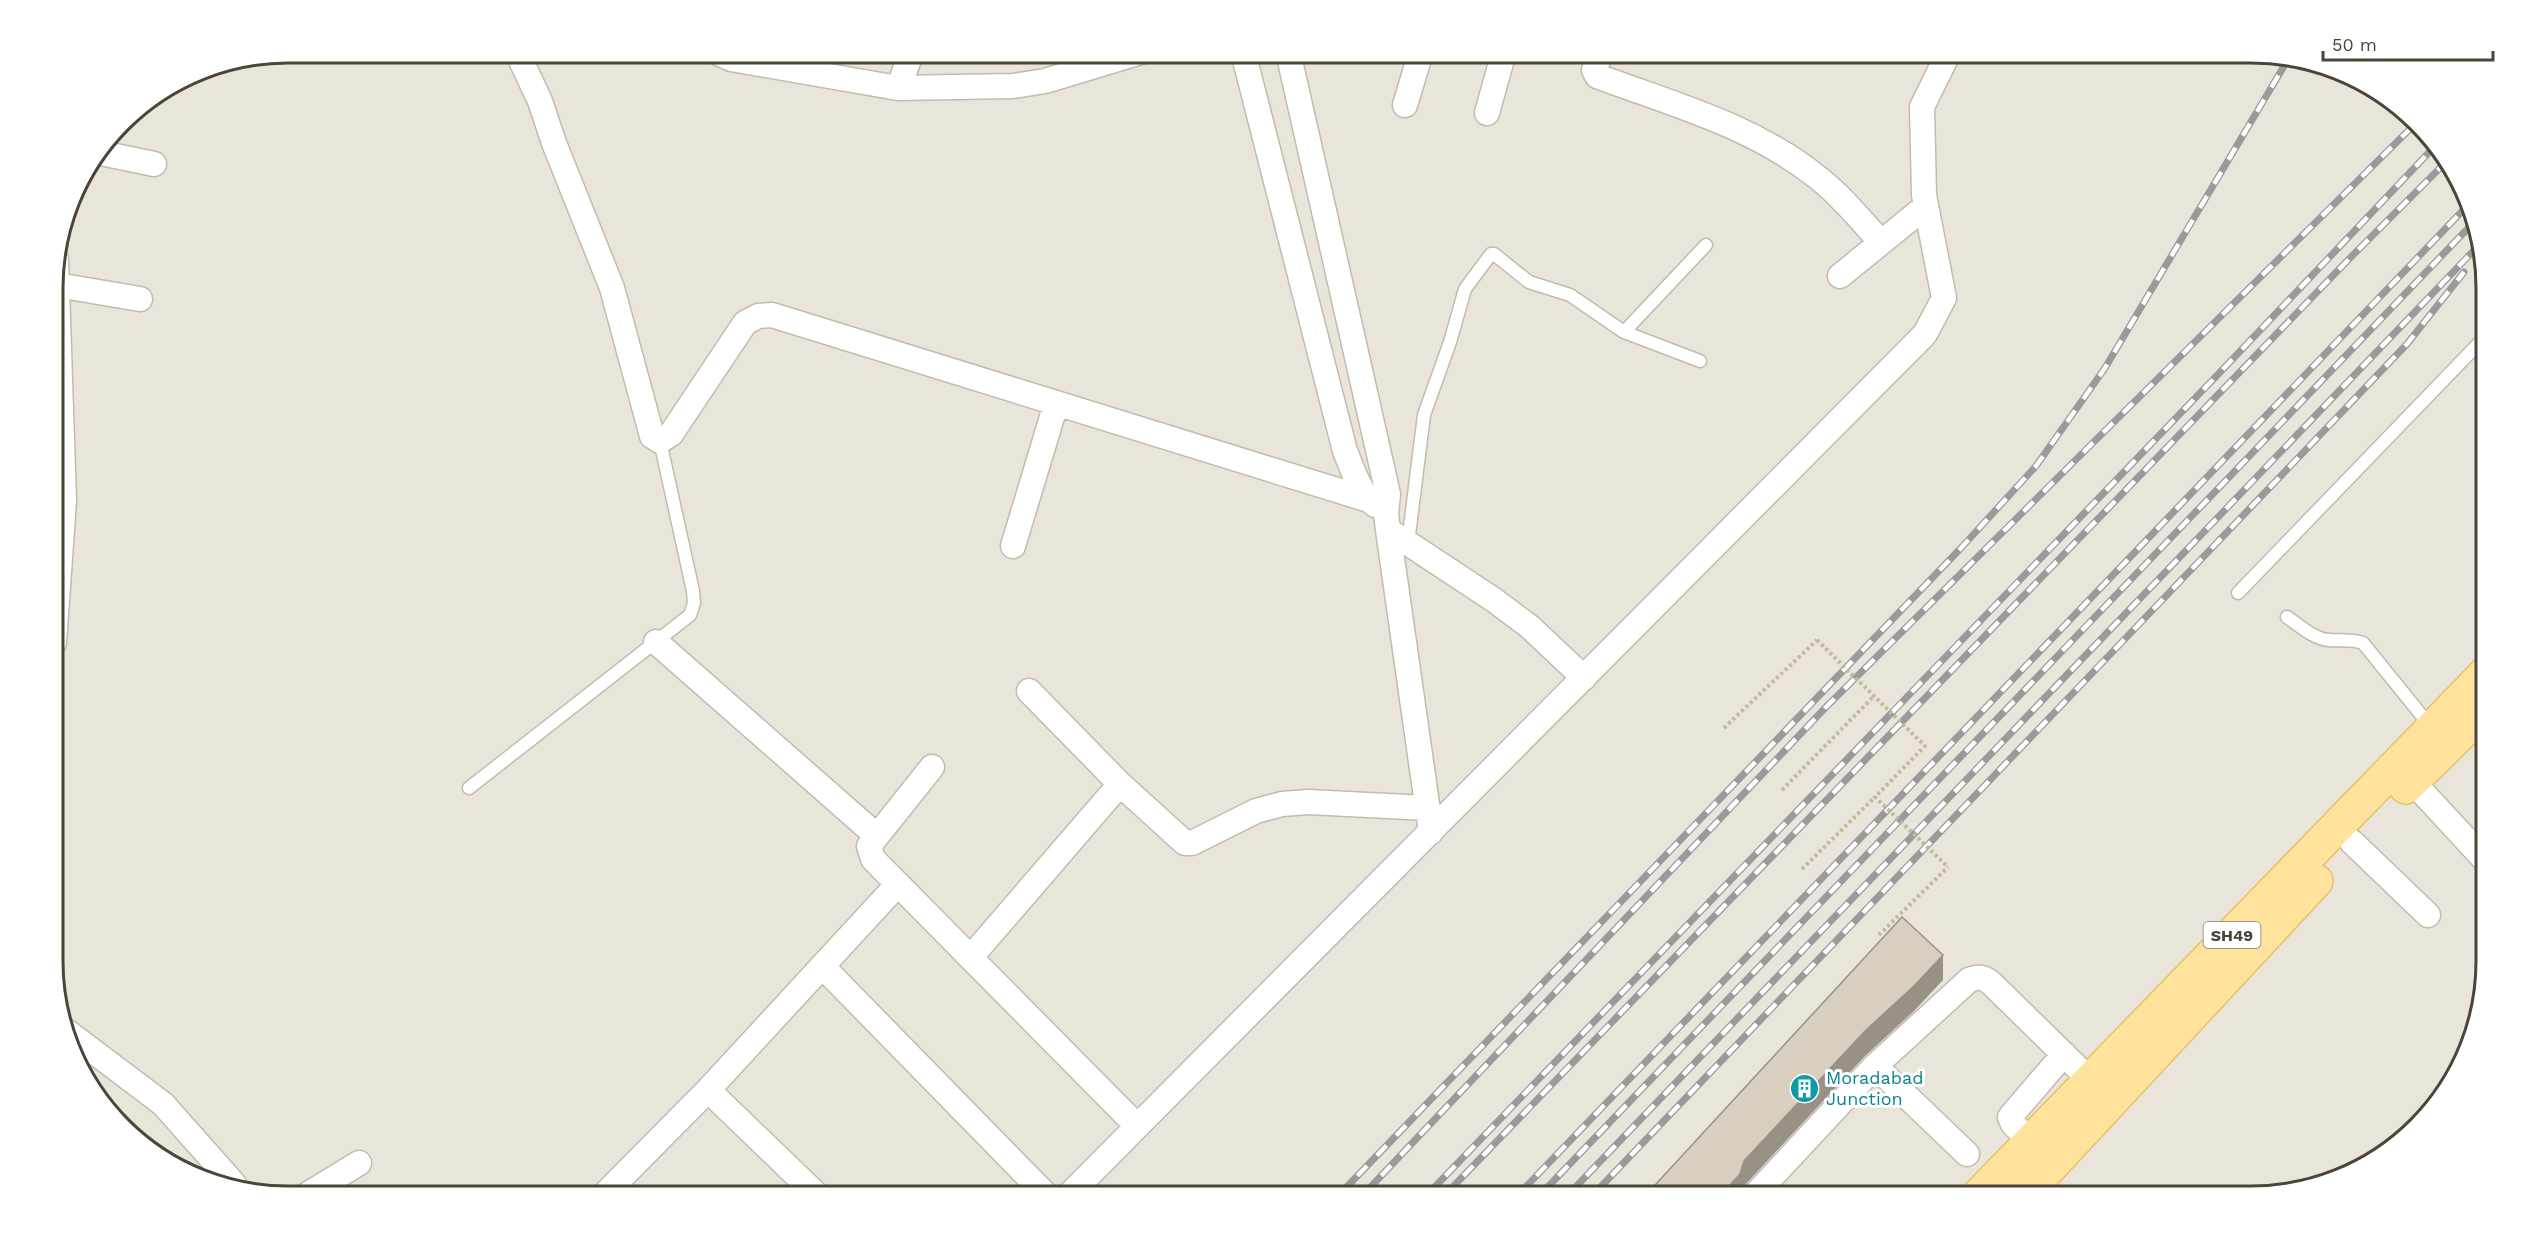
<svg xmlns="http://www.w3.org/2000/svg" width="2539" height="1249" viewBox="0 0 2539 1249" font-family="'Work Sans',sans-serif">
<style>
.residential{fill:#eae5da}
.lines{fill:none;stroke-linecap:round;stroke-linejoin:round}
.service-casing{stroke:#c2bbae;stroke-width:15}
.minor-casing{stroke:#c2bbae;stroke-width:27}
.primary-casing{stroke:#e6c16a;stroke-width:36}
.path{stroke:#c4b79f;stroke-width:4;stroke-dasharray:3 3;stroke-linecap:butt}
.service{stroke:#fff;stroke-width:12}
.minor{stroke:#fff;stroke-width:24}
.primary{stroke:#ffe39c;stroke-width:33}
.rail-casing{stroke:#9a9a9a;stroke-width:7}
.rail{stroke:#fff;stroke-width:4.5;stroke-dasharray:14;stroke-linecap:butt}
.path-bridge{stroke:#c4b79f;stroke-width:4;stroke-dasharray:3 3;stroke-linecap:butt}
.shaded-wall{fill:#979187}
.building{fill:#d8cfc1;stroke:#979187;stroke-width:1.5}
.labels{text-anchor:middle;stroke-width:6;stroke-linejoin:round;paint-order:stroke}
.shield{fill:#fff;stroke:#817c74;stroke-width:1.5}
.shield-label{font-size:16px;font-weight:bold;fill:#4b4439}
.culture-label{font-size:18px;fill:#0d838f;stroke:#fff;text-anchor:start}
.rim{fill:none;stroke:#4b4439;stroke-width:3}
</style>
<rect width="100%" height="100%" fill="#f6f3ec"/>
<path class="residential" d="M 288,52 L 2251,52 L 2355,77 L 2438,145 L 2469,198 L 2485,257 L 2486,962 L 2462,1065 L 2428,1116 L 2382,1157 L 2327,1184 L 2266,1196 L 288,1196 L 184,1172 L 101,1104 L 71,1052 L 55,992 L 53,272 L 77,183 L 132,111 L 198,70 Z"/>
<g class="lines">
<defs>
<path id="service" d="M 1624,332 L 1706,245
M 1408,543 L 1424,415 L 1450,342 L 1465,289 L 1491,254 L 1494,254 L 1529,282 L 1570,295 L 1624,332 L 1700,361
M 2238,593 L 2485,337
M 2287,617 C 2300,626 2314,639 2329,640 C 2341,641 2351,639 2363,643 L 2431,727
M 469,788 L 690,615 L 694,603 L 693,591 L 660,441"/>
<path id="minor" d="M 517,52 L 540,101 L 554,143 L 612,288 L 652,436 L 660,441 L 671,434 L 745,323 L 758,316 L 772,315 L 1369,500
M 716,52 L 731,59 L 898,88 L 1013,86 L 1045,81 L 1141,52
M 1243,52 L 1345,451 C 1353,470 1359,492 1375,505
M 1288,52 L 1388,494 L 1386,514 L 1388,530 L 1431,832
M 1602,52 L 1594,70 L 1597,76 C 1672,104 1754,126 1817,177 C 1841,195 1861,221 1881,242
M 898,88 L 912,52
M 1405,105 L 1421,52
M 1487,113 L 1504,52
M 101,153 L 154,164
M 1840,276 L 1926,206
M 57,285 L 140,299
M 1388,530 L 1494,600 L 1530,627 L 1584,678
M 1013,546 L 1056,404
M 656,642 L 877,836
M 54,643 L 64,501 L 56,259
M 1029,691 L 1120,784 L 1185,843 L 1192,843 L 1256,811 L 1282,804 L 1308,802 L 1428,808
M 932,767 L 869,846 L 873,859 L 1137,1126
M 2401,769 L 2486,861
M 2352,842 L 2428,915
M 971,957 L 1120,784
M 822,966 L 1047,1196
M 65,1030 L 163,1104 L 234,1184
M 708,1090 L 818,1196
M 2031,1142 L 2013,1124 L 2010,1117 L 2064,1054
M 1967,1154 L 1875,1066 L 1969,980 C 1979,976 1984,977 1992,984 L 2091,1081
M 305,1196 L 359,1163
M 603,1196 L 708,1090 L 898,884
M 1068,1196 L 1925,334 L 1944,298 L 1924,195 L 1922,107 L 1949,52
M 1754,1196 L 1875,1066"/>
<path id="primary" d="M 2406,787 L 2486,709
M 1978,1196 L 2486,673
M 2023,1196 L 2316,881"/>
</defs>
<use href="#service" class="service-casing"/>
<use href="#minor" class="minor-casing"/>
<use href="#primary" class="primary-casing"/>
<path class="path" d="M 1724,728 L 1817,640
M 1782,790 L 1874,696
M 1802,869 L 1875,797
M 1879,935 L 1948,867"/>
<use href="#service" class="service"/>
<use href="#minor" class="minor"/>
<use href="#primary" class="primary"/>
<defs>
<path id="rail" d="M 1338,1196 L 1961,548 L 2036,466 L 2105,368 L 2287,61
M 1362,1196 L 1826,707 L 2414,125
M 1426,1196 L 2227,365 L 2437,144
M 1444,1196 L 2349,259 L 2447,161
M 1517,1196 L 2470,203
M 1539,1196 L 2475,221
M 1567,1196 L 2481,243
M 1592,1196 L 2407,344 L 2464,272"/>
</defs>
<use href="#rail" class="rail-casing"/>
<use href="#rail" class="rail"/>
<path class="path-bridge" d="M 1817,640 L 1925,746 L 1875,797 L 1948,867"/>
</g>
<path class="shaded-wall" d="M 1943,955 L 1943,980 L 1914,1011 L 1865,1056 L 1744,1186 L 1741,1196 L 1720,1196 L 1744,1161 L 1865,1031 Z"/>
<path class="building" d="M 1902,917 L 1943,955 L 1914,986 L 1865,1031 L 1744,1161 L 1740,1174 L 1720,1196 L 1645,1196 Z"/>
<defs>
<symbol id="building-disc" viewBox="-11 -11 22 22"><circle r="9.5" fill="#0f9aa8" stroke="#fff"/><path d="M-4-6H4V6H1V3H-1V6H-4ZM-2.5-4.3h1.7v1.8h-1.7ZM.8-4.3h1.7v1.8H.8ZM-2.5-1h1.7V.8h-1.7ZM.8-1h1.7V.8H.8Z" fill="#fff"/></symbol>
</defs>
<g fill-rule="evenodd">
<use href="#building-disc" x="1788" y="1072" width="33" height="33"/>
</g>
<g class="labels">
<rect class="shield" x="2203.5" y="922" width="57" height="26" rx="4.5"/>
<g class="shield-label">
<text x="2232" y="941">SH49</text>
</g>
<g class="culture-label">
<text x="1826" y="1084">Moradabad<tspan x="1826" dy="21">Junction</tspan></text>
</g>
</g>
<path d="M0 0H2539V1249H0ZM288 63H2251A225 225 0 0 1 2476 288V961A225 225 0 0 1 2251 1186H288A225 225 0 0 1 63 961V288A225 225 0 0 1 288 63Z" fill="#fff" fill-rule="evenodd"/>
<path class="rim" d="M288 63H2251A225 225 0 0 1 2476 288V961A225 225 0 0 1 2251 1186H288A225 225 0 0 1 63 961V288A225 225 0 0 1 288 63Z"/>
<path d="M2323 51v9h170v-9" fill="none" stroke="#4b4439" stroke-width="3"/>
<text x="2332" y="51" font-size="18" fill="#4b4439" stroke="#ffffff" stroke-width="4.5" paint-order="stroke">50 m</text>
</svg>
